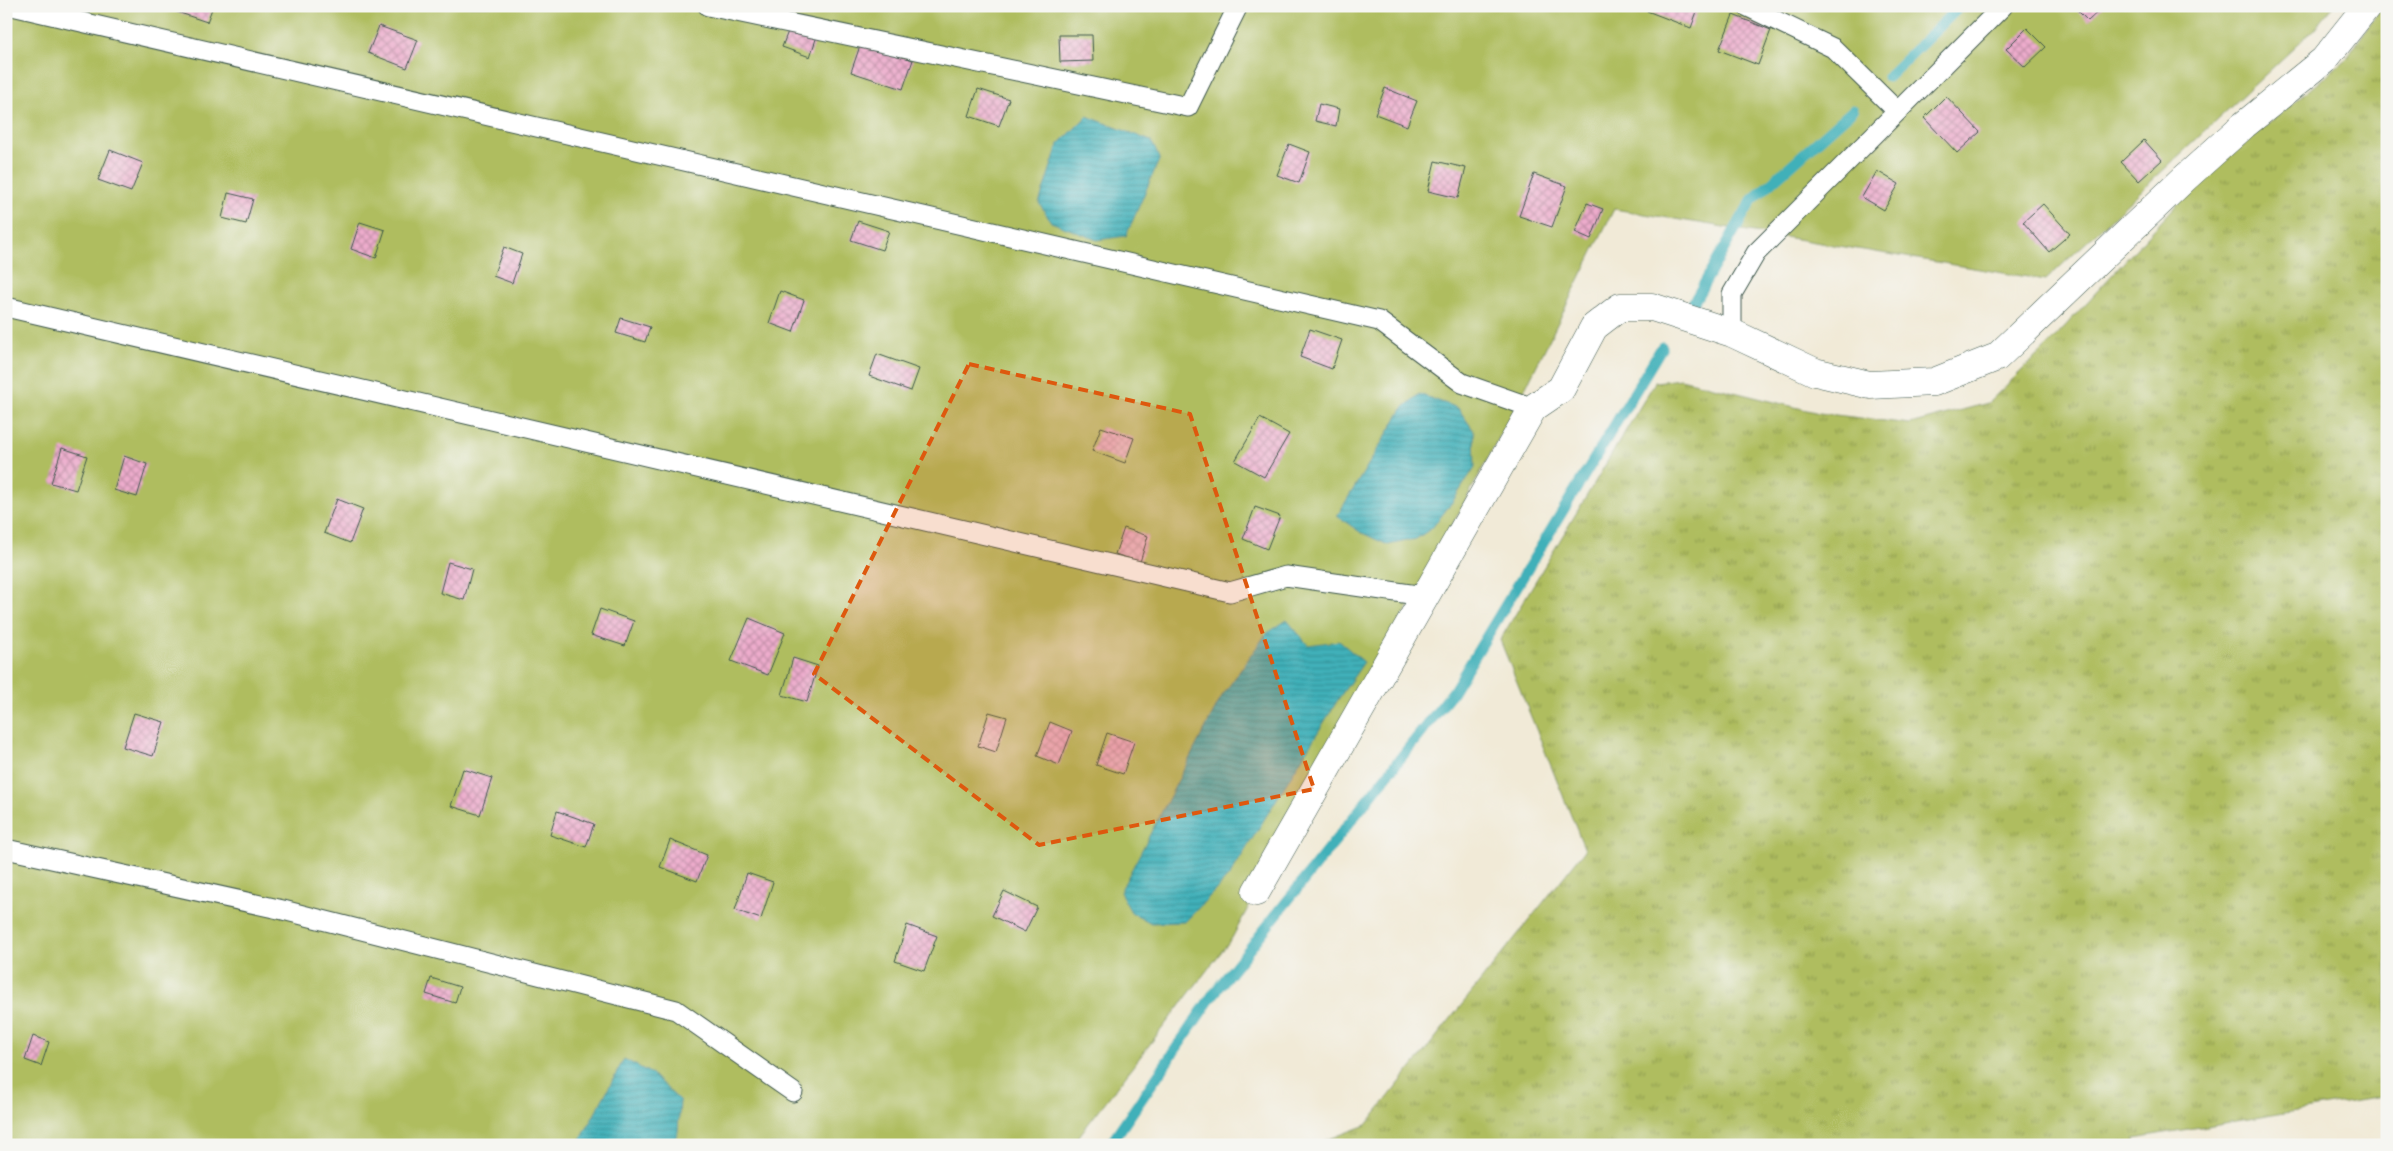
<svg xmlns="http://www.w3.org/2000/svg" width="2393" height="1151" viewBox="0 0 2393 1151" font-family="'Playpen Sans',sans-serif">
<style>
.grass{fill:url(#grass-tufts);stroke:#677d4a}
.green{fill:#afbd5f;stroke:#677d4a}
.water{fill:url(#water-rules);stroke:#307676}
.lines{fill:none;stroke-linecap:round;stroke-linejoin:round}
.stream{stroke:#40b0b9;stroke-width:11}
.building{fill:url(#building-cross-hatch)}
.lane-casing{stroke:#3e574c;stroke-width:21}
.street-casing{stroke:#3e574c;stroke-width:29}
.lane{stroke:#fff;stroke-width:19}
.street{stroke:#fff;stroke-width:28}
.marked{fill:#de580e;fill-opacity:0.2;stroke:#de580e;stroke-width:4;stroke-dasharray:10 6;stroke-linejoin:round}
</style>
<defs>
<pattern id="grass-tufts" width="24" height="20" patternUnits="userSpaceOnUse" patternTransform="scale(1.25)"><rect width="24" height="20" fill="#afbd5f"/><path d="M3 7l-1-3M5 7V3M7 7l1-3M15 17l-1-3M17 17v-4M19 17l1-3" fill="none" stroke="#8e9b4f"/></pattern>
<pattern id="water-rules" width="6" height="5" patternUnits="userSpaceOnUse" patternTransform="scale(1.25)"><rect width="6" height="5" fill="#40b0b9"/><path d="M0 2.5h6" fill="none" stroke="#359097"/></pattern>
<pattern id="building-cross-hatch" width="8" height="8" patternUnits="userSpaceOnUse" patternTransform="scale(1.25)"><rect width="8" height="8" fill="#edaccc"/><path d="M0 0l8 8M0 8l8-8" fill="none" stroke="#bf8da6"/></pattern>
</defs>
<rect width="100%" height="100%" fill="#f6f6f2"/>
<filter id="ink" filterUnits="userSpaceOnUse"><feTurbulence type="fractalNoise" baseFrequency=".02" numOctaves="2"/><feDisplacementMap in="SourceGraphic" scale="10" xChannelSelector="R" yChannelSelector="G"/><feConvolveMatrix kernelMatrix="1 2 1 2 8 2 1 2 1" color-interpolation-filters="sRGB"/></filter>
<filter id="wash" filterUnits="userSpaceOnUse"><feTurbulence type="fractalNoise" baseFrequency=".0096" numOctaves="4" result="noise"/><feDisplacementMap in="SourceGraphic" scale="20" xChannelSelector="R" yChannelSelector="G"/><feGaussianBlur stdDeviation="1.12" result="paint"/><feColorMatrix in="noise" values="0 0 0 0 0 0 0 0 0 0 0 0 0 0 0 0 0 1.4 0 .05"/><feComposite in="paint" operator="in"/></filter>
<g filter="url(#wash)">
<rect width="100%" height="100%" fill="#f1ead7"/>
<path class="grass" d="M 2382,6 L 2387,6 L 2387,1096 L 2134,1138 L 2135,1145 L 1313,1145 L 1366,1125 L 1585,850 L 1500,640 L 1655,382 L 1681,379 L 1819,413 L 1910,424 L 1988,403 L 2044,349 L 2191,189 L 2347,58 Z"/>
<path class="green" d="M 6,6 L 2333,6 L 2313,30 L 2046,280 L 1614,209 L 1526,387 L 1232,938 L 1072,1145 L 6,1145 Z"/>
<path class="water" d="M 1087,116 L 1151,141 L 1160,158 L 1126,236 L 1097,240 L 1051,222 L 1039,203 L 1058,145 Z
M 1419,394 L 1458,408 L 1474,431 L 1475,467 L 1453,501 L 1432,528 L 1416,539 L 1388,545 L 1360,532 L 1337,516 L 1402,409 Z
M 1287,620 L 1308,645 L 1339,641 L 1364,662 L 1339,698 L 1230,875 L 1185,922 L 1151,923 L 1131,912 L 1120,892 L 1222,696 L 1266,634 Z
M 624,1059 L 652,1074 L 680,1101 L 678,1132 L 672,1145 L 578,1145 Z"/>
<g class="lines">
<path class="stream" d="M 1888,77 L 1960,6
M 1688,312 L 1752,200 L 1853,110
M 1110,1145 L 1212,996 L 1453,692 L 1662,347"/>
</g>
<g id="blocks">
<path class="building" d="M 172,6 L 213,6 L 207,22 L 171,10 Z
M 1649,6 L 1699,6 L 1691,28 L 1647,11 Z
M 2073,6 L 2104,6 L 2088,21 Z
M 1733,15 L 1771,30 L 1758,65 L 1719,50 Z
M 379,26 L 418,40 L 407,68 L 368,53 Z
M 790,26 L 817,36 L 810,57 L 782,47 Z
M 2027,28 L 2046,47 L 2025,67 L 2006,49 Z
M 1059,35 L 1092,35 L 1093,61 L 1060,62 Z
M 861,43 L 913,60 L 903,89 L 851,72 Z
M 1385,88 L 1417,101 L 1407,126 L 1375,114 Z
M 978,89 L 1009,99 L 999,126 L 969,116 Z
M 1946,96 L 1980,132 L 1957,153 L 1924,118 Z
M 1319,104 L 1339,109 L 1336,126 L 1315,121 Z
M 2144,140 L 2162,160 L 2139,181 L 2121,162 Z
M 1289,144 L 1310,152 L 1299,183 L 1277,175 Z
M 110,150 L 143,163 L 131,192 L 98,180 Z
M 1435,161 L 1466,168 L 1458,198 L 1428,191 Z
M 1877,171 L 1899,184 L 1884,210 L 1862,197 Z
M 1534,174 L 1567,186 L 1552,227 L 1519,216 Z
M 228,193 L 253,199 L 246,224 L 222,218 Z
M 1587,203 L 1603,209 L 1591,239 L 1575,232 Z
M 2043,204 L 2070,234 L 2049,252 L 2023,222 Z
M 858,221 L 889,231 L 882,250 L 851,240 Z
M 360,222 L 385,230 L 376,258 L 351,249 Z
M 504,247 L 522,254 L 512,283 L 493,276 Z
M 780,291 L 804,300 L 793,332 L 769,323 Z
M 621,318 L 650,327 L 645,342 L 616,333 Z
M 1310,329 L 1342,340 L 1332,369 L 1300,357 Z
M 877,354 L 919,369 L 911,391 L 869,376 Z
M 1260,418 L 1289,434 L 1264,477 L 1235,461 Z
M 1101,427 L 1134,438 L 1125,463 L 1092,451 Z
M 62,448 L 87,456 L 76,490 L 51,483 Z
M 124,456 L 147,464 L 137,497 L 114,490 Z
M 337,499 L 363,509 L 350,543 L 324,533 Z
M 1255,507 L 1280,516 L 1267,549 L 1243,539 Z
M 1124,528 L 1148,536 L 1140,562 L 1115,554 Z
M 448,562 L 472,569 L 464,600 L 440,593 Z
M 600,609 L 634,621 L 625,646 L 591,635 Z
M 749,618 L 785,633 L 768,675 L 731,661 Z
M 793,658 L 818,666 L 807,702 L 782,695 Z
M 989,712 L 1007,717 L 996,752 L 978,746 Z
M 134,713 L 164,722 L 153,756 L 123,747 Z
M 1050,722 L 1072,731 L 1059,765 L 1037,756 Z
M 1107,733 L 1134,742 L 1123,774 L 1096,765 Z
M 463,769 L 492,778 L 480,815 L 451,806 Z
M 557,811 L 594,824 L 586,847 L 550,835 Z
M 670,840 L 707,855 L 697,881 L 660,867 Z
M 747,873 L 773,882 L 761,919 L 735,910 Z
M 1004,891 L 1037,907 L 1025,932 L 992,916 Z
M 907,925 L 937,936 L 924,971 L 895,961 Z
M 431,978 L 460,987 L 455,1003 L 426,994 Z
M 33,1036 L 49,1042 L 41,1066 L 25,1060 Z"/>
</g>
</g>
<g filter="url(#ink)">
<use href="#blocks" fill-opacity="0" stroke="#3e574c" stroke-width="1"/>
<g class="lines">
<defs>
<path id="lane" d="M 12,6 L 1379,321 L 1462,383 L 1533,408
M 708,6 L 1188,107 L 1238,6
M 1746,6 L 1833,48 L 1897,111
M 6,307 L 1230,592 L 1286,576 L 1424,596
M 1732,333 L 1732,294 L 1756,253 L 2003,6
M 6,849 L 283,910 L 676,1010 L 793,1092"/>
<path id="street" d="M 1256,892 L 1533,408 L 1561,389 L 1594,327 L 1620,307 L 1652,307 L 1732,333 L 1815,372 L 1870,385 L 1934,382 L 1997,357 L 2185,178 L 2244,125 L 2324,60 L 2367,6"/>
</defs>
<use href="#lane" class="lane-casing"/>
<use href="#street" class="street-casing"/>
<use href="#lane" class="lane"/>
<use href="#street" class="street"/>
</g>
</g>
<path class="marked" d="M 969,364 L 1190,414 L 1314,789 L 1039,845 L 814,674 Z"/>
<rect width="2393" height="1151" fill="none" stroke="#f6f6f2" stroke-width="25"/>
</svg>
